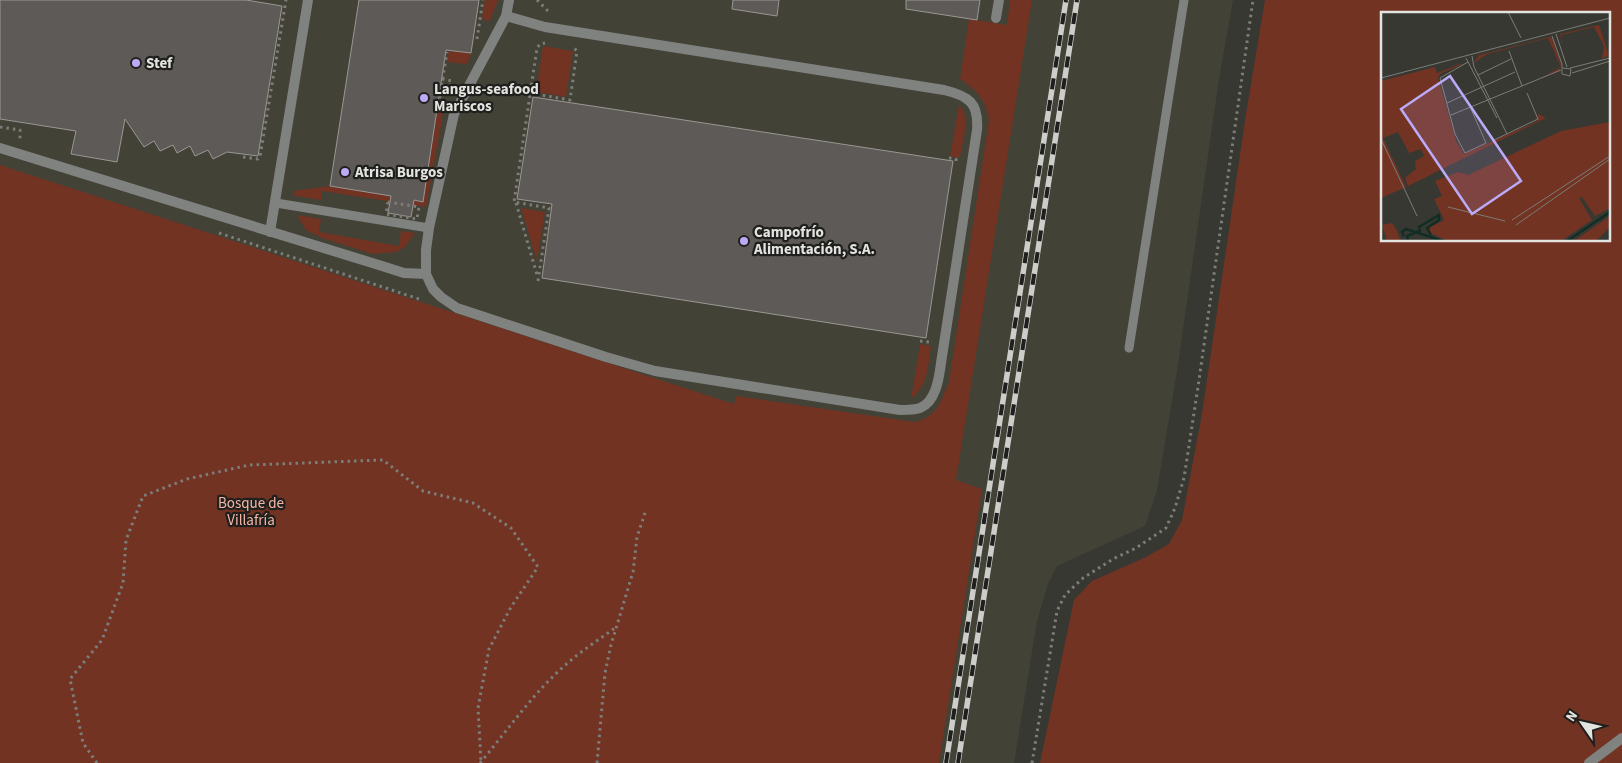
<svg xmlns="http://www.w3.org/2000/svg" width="1622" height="763" viewBox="0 0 1622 763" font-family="'Source Sans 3',sans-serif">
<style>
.built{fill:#424237}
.green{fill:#723323;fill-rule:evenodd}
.building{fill:#5e5a57;stroke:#9b9793}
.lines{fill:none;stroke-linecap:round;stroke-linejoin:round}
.path{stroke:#7d7d79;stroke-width:3;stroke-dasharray:2.5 4;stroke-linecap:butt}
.service{stroke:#808280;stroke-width:9}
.minor{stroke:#808280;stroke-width:10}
.rail-casing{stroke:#cdcdca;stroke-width:5.5}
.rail{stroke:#1f1f1d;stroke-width:4;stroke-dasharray:11;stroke-linecap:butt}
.poi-dot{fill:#bbaaf6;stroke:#1f1f1d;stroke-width:2}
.labels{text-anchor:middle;stroke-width:4.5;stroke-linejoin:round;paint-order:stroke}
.poi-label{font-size:15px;font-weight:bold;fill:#e3e3e0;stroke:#1f1f1d;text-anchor:start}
.park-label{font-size:15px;fill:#f4b6a5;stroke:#1f1f1d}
.inset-river{fill:none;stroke:#112e25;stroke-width:2.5}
.inset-road{fill:none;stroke:#7c7c78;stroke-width:1}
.view{fill:#bbaaf6;fill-opacity:0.15;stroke:#bbaaf6;stroke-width:2.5}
.inset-edge{fill:none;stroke:#e3e3e0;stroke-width:2.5}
</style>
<rect width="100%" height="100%" fill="#383833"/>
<path class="built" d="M 0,0 L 1233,0 L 1219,79 L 1177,371 L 1157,490 L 1145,526 L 1057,566 L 1048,584 L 1037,621 L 1014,763 L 0,763 Z"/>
<path class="green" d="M 485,0 L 498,0 L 489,22 L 482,18 Z
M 1010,0 L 1032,0 L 956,480 L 982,489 L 939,763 L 0,763 L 0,165 L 734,404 L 736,396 L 914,422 C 937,417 940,403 949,382 L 989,120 C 985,98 978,92 960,79 L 969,19 L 1007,25 Z
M 1265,0 L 1622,0 L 1622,763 L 1040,763 L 1074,600 L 1092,581 L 1144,558 L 1169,544 L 1182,520 L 1202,414 L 1246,114 ZM 1382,14 L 1608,14 L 1608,240 L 1382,240 Z
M 543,46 L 573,51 L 566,97 L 536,92 Z
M 449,51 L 471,53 L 467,64 L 447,62 Z
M 959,105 C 972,117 962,142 960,158 L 950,156 Z
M 437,112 L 443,113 L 426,207 L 322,191 L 321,200 L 295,196 L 293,191 L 330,186 L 423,201 Z
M 521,208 L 545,212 L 537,261 Z
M 297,215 L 321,219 L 319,232 L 399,246 L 401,231 L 415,233 L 405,247 L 396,252 L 373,254 L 322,238 L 306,230 Z
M 920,344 L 931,346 C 928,366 928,386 911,399 Z"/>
<path class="building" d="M 0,0 L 246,0 L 282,6 L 258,156 L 227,152 L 213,159 L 208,150 L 195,156 L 190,146 L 177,153 L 173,145 L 160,151 L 154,141 L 144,147 L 125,119 L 117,162 L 71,154 L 76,131 L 0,119 Z
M 359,0 L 479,0 L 471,53 L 446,50 L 423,202 L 414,200 L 411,217 L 388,213 L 391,196 L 330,186 Z
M 733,0 L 779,0 L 777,16 L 732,9 Z
M 906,0 L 980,0 L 977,20 L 906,9 Z
M 533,97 L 953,161 L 926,338 L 542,278 L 552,204 L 517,199 Z"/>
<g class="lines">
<path class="path" d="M 537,0 L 548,11
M 477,39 L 483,0
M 442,79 L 452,81 L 449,89
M 530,93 L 570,100 L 577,51 L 573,47
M 441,109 L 438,108 L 447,52
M 0,127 L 20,130 L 20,139
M 243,157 L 258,159 L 260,157 L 286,0
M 949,158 L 956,159 L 956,161
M 388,202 L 419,207 L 417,219 L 386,214 Z
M 516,203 L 538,278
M 219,233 L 422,300
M 538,281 L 549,208 L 514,202 L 537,48 L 540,44 L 545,43
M 920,341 L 929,342 L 929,341
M 97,763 L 83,743 L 70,679 L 102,640 L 123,583 L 126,540 L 143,496 L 187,479 L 249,465 L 383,460 L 423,491 L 473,503 L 511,528 L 538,567 L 511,607 L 489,649 L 478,708 L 481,762
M 480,763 C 507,731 531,696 562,668 C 578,653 597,641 615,628
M 597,763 L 605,673 L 611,645 L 633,572 L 637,537 L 646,510
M 1032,763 L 1057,611 L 1065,595 L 1083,578 L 1113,559 L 1136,548 L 1166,528 L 1175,508 L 1184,478 L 1198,387 L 1253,0"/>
<path class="service" d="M 276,203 L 429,228
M 1129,348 L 1184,0"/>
<path class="minor" d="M 506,16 L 545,27 L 944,90 C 969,96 979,103 977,130 L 941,363 C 939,378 936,402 920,408 C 914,410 906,410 900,410 L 655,371 L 606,357 L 457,308 L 441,297 L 433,289 L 426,274 L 426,250 L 429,228 L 454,114 L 506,16 L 509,0
M 996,18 L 999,0
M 0,148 L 382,266 L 404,273 L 426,274
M 270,232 L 308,0
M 1589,763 L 1622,738"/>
<defs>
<path id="rail" d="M 946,763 L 1066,0
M 958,763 L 1077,0"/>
</defs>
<use href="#rail" class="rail-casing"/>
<use href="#rail" class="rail"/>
</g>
<g class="poi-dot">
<circle cx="136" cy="63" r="5"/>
<circle cx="424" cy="98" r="5"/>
<circle cx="345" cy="172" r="5"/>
<circle cx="744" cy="241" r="5"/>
</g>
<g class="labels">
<g class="poi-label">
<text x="146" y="68">Stef</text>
<text x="434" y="94">Langus-seafood<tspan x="434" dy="17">Mariscos</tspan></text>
<text x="355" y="177">Atrisa Burgos</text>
<text x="754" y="237">Campofrío<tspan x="754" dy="17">Alimentación, S.A.</tspan></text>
</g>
<g class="park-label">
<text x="251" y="508">Bosque de<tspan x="251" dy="17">Villafría</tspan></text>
</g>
</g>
<g transform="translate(1381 12)">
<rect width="229" height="229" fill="#383833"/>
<path d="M 218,13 L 228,44 L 221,46 L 223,34 L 213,15 L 180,23 L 181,36 L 179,22 ZM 168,25 L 171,26 L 180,52 L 180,54 L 179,57 L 178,59 L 165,63 L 180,55 L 167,26 L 106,42 L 93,51 L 98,43 ZM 79,52 L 82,52 L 59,62 L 57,66 L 75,129 L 83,142 L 157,109 L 157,102 L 165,106 L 27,174 L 24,166 L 35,157 L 34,149 L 43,144 L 40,137 L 28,141 L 17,120 L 2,126 L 25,175 L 0,186 L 0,69 L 54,55 L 56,61 ZM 229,110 L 229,196 L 214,204 L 201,185 L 198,186 L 211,208 L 180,229 L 67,229 L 49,221 L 49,215 L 63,208 L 53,187 L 61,184 L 54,169 L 77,160 L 87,163 L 180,119 ZM 229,204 L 229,215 L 215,229 L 193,229 ZM 11,211 L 15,217 L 20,229 L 6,229 L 1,213 Z" fill="#723323"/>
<path class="inset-river" d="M 39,220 L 38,215 L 58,203 L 58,208 L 46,216 L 50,223M 23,224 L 21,220 L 25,217 L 62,229M 27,229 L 26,224 L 38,219M 186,229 L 229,200"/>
<path class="inset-road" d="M 127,0 L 140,26M 175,22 L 186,55M 171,24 L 181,52 L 181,62 L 189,64 L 190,57 L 182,56M 128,39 L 141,74M 91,44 L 93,55 L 126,122M 85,46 L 116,106M 87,50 L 59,66 L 74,122 L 84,141 L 105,131 L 90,97M 189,56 L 229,46M 191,61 L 229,49M 97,63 L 130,47M 0,66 L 229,6M 66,91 L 134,60M 70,103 L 180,58M 0,127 L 36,204M 111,129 L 157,107 L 146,81M 67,195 L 124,209M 131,208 L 229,144M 135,213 L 229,147"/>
<path class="view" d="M 69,64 L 140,169 L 91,202 L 20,97 Z"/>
<rect width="229" height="229" class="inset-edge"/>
</g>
<g transform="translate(1582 723) rotate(304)" stroke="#1f1f1d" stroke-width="4" paint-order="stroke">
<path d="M0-4L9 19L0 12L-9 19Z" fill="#e3e3e0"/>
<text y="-8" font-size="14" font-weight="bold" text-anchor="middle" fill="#e3e3e0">N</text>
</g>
</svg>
